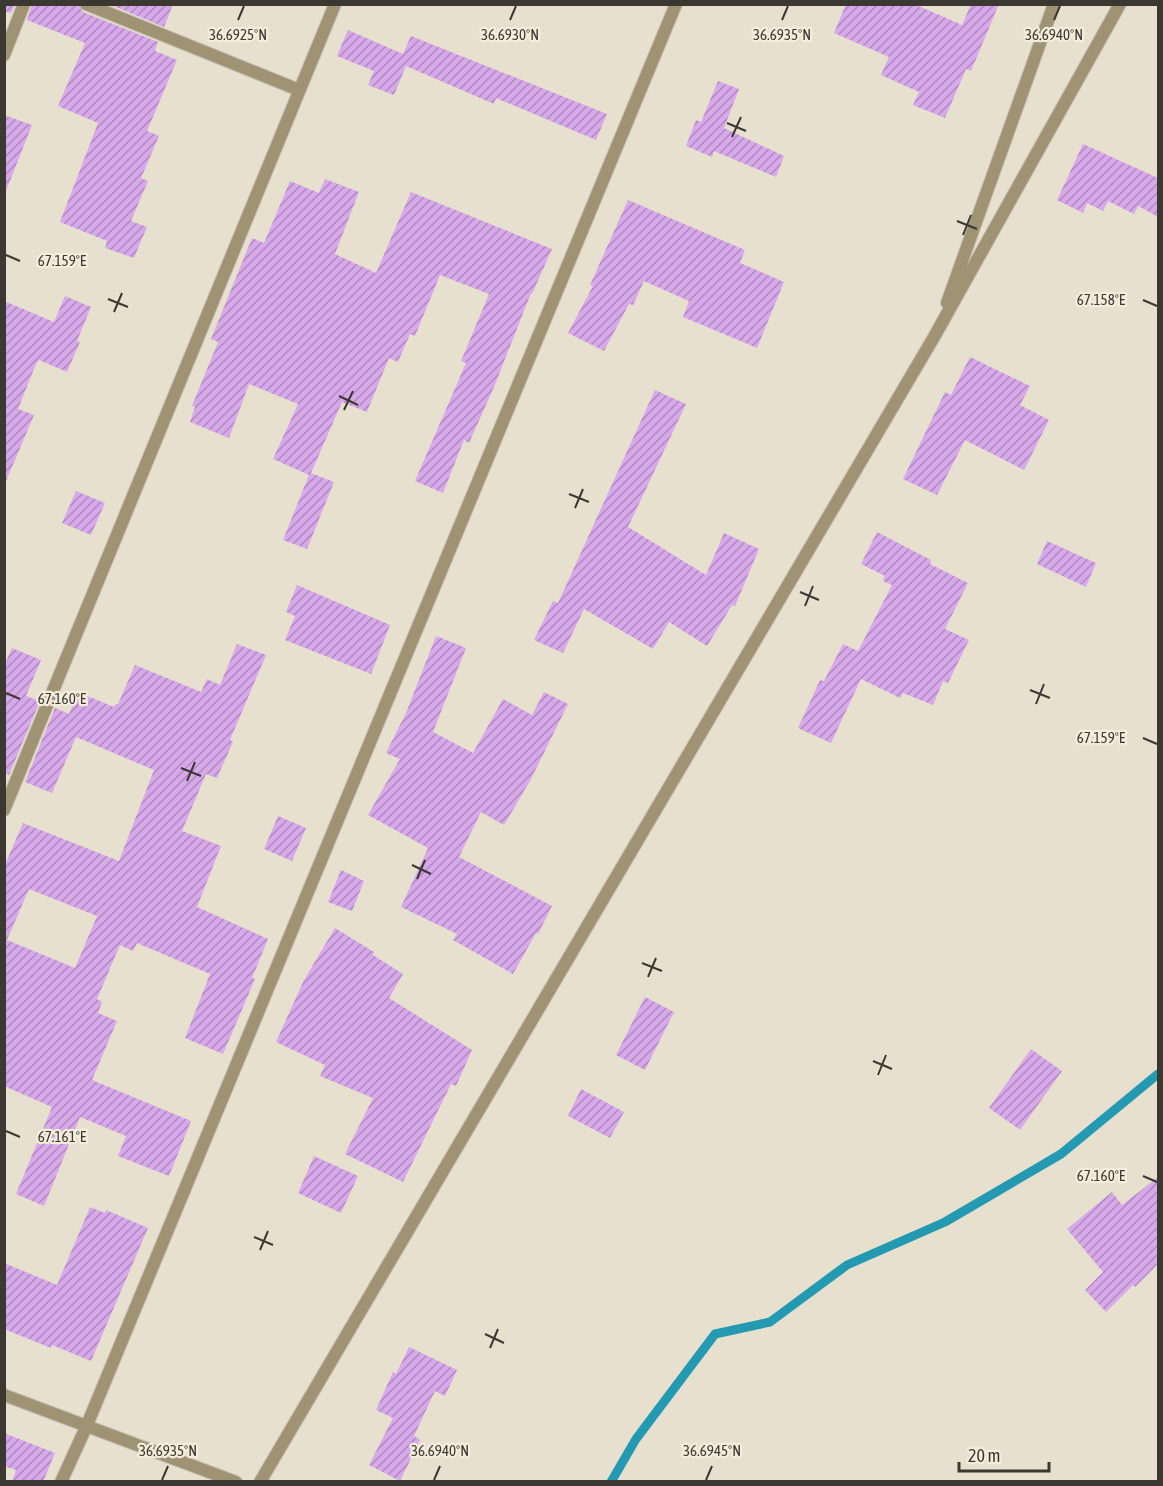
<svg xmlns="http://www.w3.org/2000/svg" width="1163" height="1486" viewBox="0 0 1163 1486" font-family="'Asap Condensed',sans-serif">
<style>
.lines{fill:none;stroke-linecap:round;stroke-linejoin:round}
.stream{stroke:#239ab1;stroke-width:9}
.building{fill:url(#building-hatch);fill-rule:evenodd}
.street-casing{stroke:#c5beb0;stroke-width:14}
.street{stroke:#a09374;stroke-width:12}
.ticks{fill:none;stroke:#3b3832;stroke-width:2}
.ticks-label{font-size:15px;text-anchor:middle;fill:#3b3832;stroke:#f5eddc;stroke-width:4.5;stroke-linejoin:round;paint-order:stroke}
</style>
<defs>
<pattern id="building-hatch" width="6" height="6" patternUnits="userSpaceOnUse" patternTransform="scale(1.5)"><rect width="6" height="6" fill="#d7a8ea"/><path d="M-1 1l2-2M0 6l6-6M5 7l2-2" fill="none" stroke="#b08abe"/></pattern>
</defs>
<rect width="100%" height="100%" fill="#e8e0cf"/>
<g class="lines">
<path class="stream" d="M 611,1482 L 636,1439 L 715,1334 L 770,1322 L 847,1265 L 945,1222 L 1061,1154 L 1158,1074"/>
</g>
<path class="building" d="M 4,4 L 15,4 L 11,13 L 4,11 Z
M 32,4 L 78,4 L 83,12 L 158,42 L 155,51 L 177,60 L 147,131 L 159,136 L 141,178 L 148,181 L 131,221 L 147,227 L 134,258 L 105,248 L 107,241 L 60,222 L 98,123 L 58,106 L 85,43 L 27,20 Z
M 109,4 L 173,4 L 164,27 Z
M 846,4 L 914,4 L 962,25 L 971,4 L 999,4 L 971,71 L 966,69 L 945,118 L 913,105 L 919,92 L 881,75 L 889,57 L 834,33 Z
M 348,30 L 403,54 L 411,36 L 607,114 L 596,140 L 496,98 L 494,104 L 406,66 L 394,95 L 368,85 L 374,71 L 337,56 Z
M 718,81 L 739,89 L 724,128 L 784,156 L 776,177 L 714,151 L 712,157 L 686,146 L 696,120 L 701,122 Z
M 4,115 L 32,125 L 6,191 L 4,191 Z
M 1083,144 L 1158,178 L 1158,217 L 1138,206 L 1134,214 L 1108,201 L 1103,211 L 1087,203 L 1083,213 L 1057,200 Z
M 325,179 L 359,192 L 335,254 L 376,273 L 411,192 L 552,249 L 532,294 L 531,293 L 494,387 L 469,443 L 464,440 L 443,493 L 415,481 L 466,363 L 461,361 L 489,294 L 440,275 L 415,336 L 410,334 L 398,362 L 389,358 L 367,412 L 342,402 L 311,473 L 334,482 L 307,549 L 283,540 L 309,475 L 273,459 L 298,404 L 249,384 L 229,438 L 190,422 L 195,407 L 192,406 L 218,342 L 211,339 L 252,238 L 264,243 L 290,181 L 319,193 Z
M 628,200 L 745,250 L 740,263 L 784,282 L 757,348 L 683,317 L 689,301 L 644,281 L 633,305 L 629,304 L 604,351 L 568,333 L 593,286 L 590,285 Z
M 65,296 L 91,307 L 77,341 L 80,342 L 67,372 L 39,360 L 36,364 L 18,409 L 34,415 L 4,486 L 4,301 L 54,322 Z
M 970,357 L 1030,386 L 1020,405 L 1049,420 L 1024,470 L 965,440 L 937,495 L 903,479 L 945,392 L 951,395 Z
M 655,390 L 686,404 L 628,527 L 706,575 L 724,533 L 759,549 L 735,606 L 732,605 L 707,646 L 669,622 L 653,649 L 584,609 L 563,653 L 534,640 L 553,601 L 558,603 Z
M 76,491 L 105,503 L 91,535 L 62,523 Z
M 877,532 L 931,560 L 930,564 L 968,583 L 945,629 L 969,640 L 948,683 L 943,681 L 933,705 L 903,693 L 900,698 L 861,679 L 831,743 L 798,728 L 820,680 L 824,681 L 843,644 L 858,651 L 892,585 L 883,581 L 885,576 L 861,564 Z
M 1047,541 L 1096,563 L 1086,587 L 1037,564 Z
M 297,585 L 390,625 L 371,674 L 285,640 L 295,616 L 286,612 Z
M 436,636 L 466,648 L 433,732 L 473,753 L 503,699 L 532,715 L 544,692 L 568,704 L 531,779 L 504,825 L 481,812 L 459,857 L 552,906 L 538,934 L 536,933 L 513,974 L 453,940 L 457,934 L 401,907 L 428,848 L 368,815 L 400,759 L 386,753 L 406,713 Z
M 237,644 L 266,655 L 230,740 L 233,742 L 217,778 L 206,774 L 182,831 L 221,846 L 197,907 L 268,939 L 252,978 L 255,979 L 223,1054 L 185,1038 L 210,974 L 137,943 L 133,951 L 120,945 L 97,999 L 102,1002 L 98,1013 L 117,1021 L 92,1080 L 191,1121 L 169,1176 L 118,1156 L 126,1136 L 80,1117 L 44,1206 L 16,1194 L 52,1107 L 4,1086 L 4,867 L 23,823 L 119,861 L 154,770 L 76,737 L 52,793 L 25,782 L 55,708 L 69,714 L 78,692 L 114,707 L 116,704 L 118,704 L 135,665 L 201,692 L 207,679 L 220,685 ZM 29,889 L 97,916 L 75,968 L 7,940 Z
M 12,648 L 41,660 L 26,696 L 40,701 L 9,775 L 4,773 L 4,666 Z
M 278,816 L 306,828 L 292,861 L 264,849 Z
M 341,870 L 364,881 L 352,911 L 328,902 Z
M 335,928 L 374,952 L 373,955 L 403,974 L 389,998 L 472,1050 L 456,1086 L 451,1084 L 403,1182 L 345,1154 L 373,1098 L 320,1076 L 325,1065 L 276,1042 L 304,980 Z
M 645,997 L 674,1012 L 645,1070 L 616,1055 Z
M 1031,1049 L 1062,1071 L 1020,1130 L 989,1108 Z
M 581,1089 L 624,1112 L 610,1138 L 568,1116 Z
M 314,1156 L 358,1176 L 341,1213 L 298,1193 Z
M 1158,1177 L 1158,1264 L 1135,1287 L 1133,1285 L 1106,1312 L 1085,1290 L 1103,1272 L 1067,1229 L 1112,1192 L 1122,1205 Z
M 90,1207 L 105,1213 L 106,1210 L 148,1228 L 91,1361 L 52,1345 L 51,1348 L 4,1329 L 4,1263 L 57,1285 Z
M 409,1347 L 457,1370 L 445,1396 L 435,1391 L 414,1436 L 420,1440 L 400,1481 L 369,1465 L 393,1418 L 376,1410 L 393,1372 L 396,1374 Z
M 4,1433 L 55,1453 L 43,1482 L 12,1482 L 16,1470 L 4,1466 Z"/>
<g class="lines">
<defs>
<path id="street" d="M 86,4 L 299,90
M 4,55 L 24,4
M 947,303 L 1054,4
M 4,810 L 335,4
M 4,1395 L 236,1482
M 61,1482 L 87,1425 L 676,4
M 260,1482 L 934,337 L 1120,4"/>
</defs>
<use href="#street" class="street-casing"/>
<use href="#street" class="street"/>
</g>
<path class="ticks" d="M 238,20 L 244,6M 510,20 L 516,6M 782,20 L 788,6M 1054,20 L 1060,6M 727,123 L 746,131M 732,137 L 741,117M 957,221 L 977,229M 963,235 L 971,215M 6,255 L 20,261M 108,299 L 128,307M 1143,300 L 1157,306M 114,312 L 122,293M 339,396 L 358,405M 344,410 L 353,391M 569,494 L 589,502M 575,508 L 583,489M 800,592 L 819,600M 805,606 L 813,586M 1030,690 L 1050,698M 6,693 L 20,699M 1036,704 L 1044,684M 1143,738 L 1157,744M 181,768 L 201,776M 187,781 L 195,762M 412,865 L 431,874M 417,879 L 425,860M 642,963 L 662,971M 648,977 L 656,958M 873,1061 L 892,1069M 878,1075 L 886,1055M 6,1131 L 20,1137M 1143,1176 L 1157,1182M 254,1237 L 273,1245M 260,1250 L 268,1231M 485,1334 L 504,1343M 490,1348 L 498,1329M 162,1480 L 168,1466M 434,1480 L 440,1466M 706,1480 L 712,1466"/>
<g class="ticks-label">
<text x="238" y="40">36.6925°N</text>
<text x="510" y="40">36.6930°N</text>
<text x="782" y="40">36.6935°N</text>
<text x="1054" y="40">36.6940°N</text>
<text x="62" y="266">67.159°E</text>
<text x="1101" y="305">67.158°E</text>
<text x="62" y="704">67.160°E</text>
<text x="1101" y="743">67.159°E</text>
<text x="62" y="1142">67.161°E</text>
<text x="1101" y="1181">67.160°E</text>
<text x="168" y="1456">36.6935°N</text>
<text x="440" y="1456">36.6940°N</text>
<text x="712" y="1456">36.6945°N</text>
</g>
<rect width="1163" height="1486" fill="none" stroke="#3b3832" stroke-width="12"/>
<path d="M959 1462v9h90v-9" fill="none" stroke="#3b3832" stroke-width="3"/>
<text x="968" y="1462" font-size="18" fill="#3b3832" stroke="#f5eddc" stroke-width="4.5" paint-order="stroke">20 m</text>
</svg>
